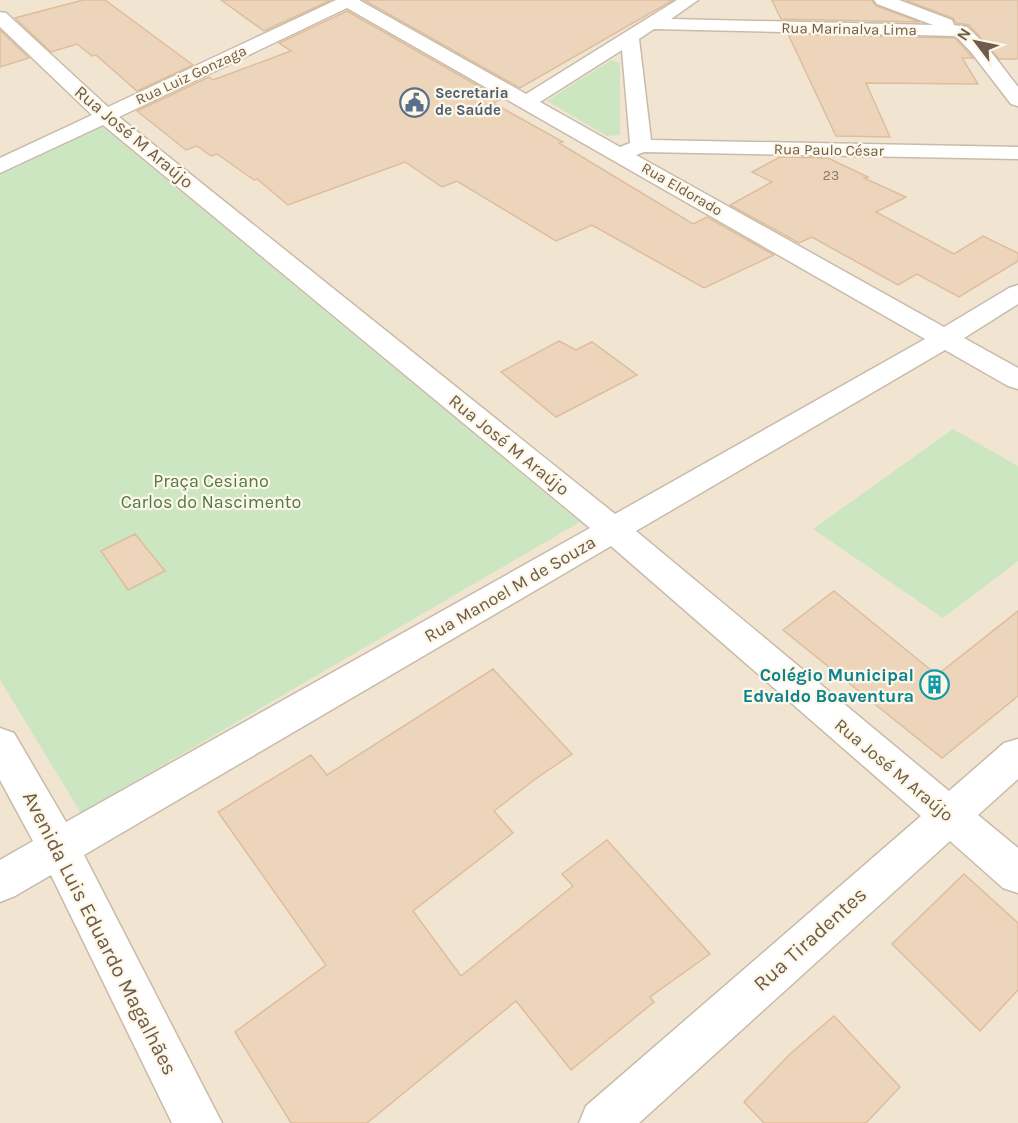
<svg xmlns="http://www.w3.org/2000/svg" width="1018" height="1123" viewBox="0 0 1018 1123" font-family="Karla,sans-serif">
<style>
.residential{fill:#f1e5d1}
.green{fill:#cce6c2}
.building{fill:#edd5bb;stroke:#debd9d;stroke-width:1.5}
.lines{fill:none;stroke-linecap:round;stroke-linejoin:round}
.minor-casing{stroke:#c9bbaa;stroke-width:3}
.minor{fill:#fff;fill-rule:evenodd}
.labels{text-anchor:middle;stroke-width:4.5;stroke-linejoin:round;paint-order:stroke}
.far-number-label{font-size:14px;fill:#8e7a67}
.far-street-label{font-size:15px;fill:#6f5b4b;stroke:#fdf7e7}
.far-service-label{font-size:15px;font-weight:bold;fill:#4e5e75;stroke:#fdf7e7;text-anchor:start}
.street-label{font-size:18px;fill:#6f5b4b;stroke:#fdf7e7}
.park-label{font-size:18px;fill:#507a46;stroke:#fdf7e7}
.culture-label{font-size:18px;font-weight:bold;fill:#0d838f;stroke:#fdf7e7;text-anchor:end}
.near-street-label{font-size:21px;fill:#6f5b4b;stroke:#fdf7e7}
</style>
<rect width="100%" height="100%" fill="#faf3e2"/>
<path class="residential" d="M 0,0 L 1018,0 L 1018,1123 L 0,1123 Z"/>
<path class="green" d="M 611,60 L 620,63 L 620,135 L 607,136 L 547,101 Z
M 100,125 L 580,522 L 81,813 L 0,680 L 0,174 Z
M 953,429 L 1018,466 L 1018,561 L 943,618 L 813,529 Z"/>
<path class="building" d="M 83,0 L 105,0 L 193,65 L 137,91 L 96,55 L 92,56 L 77,44 L 51,52 L 15,18 Z
M 221,0 L 331,0 L 264,31 Z
M 364,0 L 673,0 L 520,88 Z
M 772,0 L 872,0 L 876,6 L 920,22 L 781,19 Z
M 905,0 L 1018,0 L 1018,59 L 999,59 L 969,25 L 956,23 L 953,18 Z
M 347,11 L 501,99 L 493,103 L 563,142 L 559,143 L 693,224 L 707,217 L 774,255 L 704,288 L 592,225 L 556,241 L 457,181 L 442,187 L 405,162 L 288,205 L 257,179 L 254,180 L 217,154 L 211,156 L 197,146 L 186,150 L 137,111 L 209,77 L 213,80 L 291,51 L 279,43 Z
M 0,30 L 29,58 L 0,67 Z
M 788,34 L 955,38 L 973,58 L 962,58 L 978,84 L 866,83 L 890,137 L 836,136 Z
M 780,157 L 828,158 L 868,177 L 864,178 L 906,197 L 876,212 L 954,254 L 983,236 L 1018,253 L 1018,261 L 959,297 L 917,274 L 898,285 L 812,237 L 799,243 L 730,205 L 772,182 L 752,172 Z
M 559,341 L 576,350 L 592,342 L 637,375 L 556,417 L 501,372 Z
M 135,534 L 165,571 L 128,590 L 101,551 Z
M 834,591 L 937,675 L 1018,611 L 1018,696 L 942,758 L 783,630 Z
M 493,669 L 572,754 L 534,780 L 494,811 L 513,833 L 413,911 L 461,976 L 573,886 L 562,874 L 607,840 L 710,954 L 650,997 L 654,1002 L 571,1070 L 516,1001 L 367,1123 L 291,1123 L 235,1032 L 326,965 L 218,812 L 311,755 L 327,775 Z
M 964,874 L 1018,923 L 1018,990 L 980,1031 L 892,944 Z
M 834,1016 L 900,1087 L 866,1123 L 764,1123 L 744,1102 L 790,1054 Z"/>
<g class="lines">
<defs>
<path id="minor" d="M 336,0 L 359,0 L 526,94 L 677,0 L 698,0 L 671,19 L 933,25 L 877,4 L 874,0 L 899,0 L 952,20 L 954,25 L 967,27 L 985,44 L 1018,87 L 1018,106 L 1011,104 L 971,52 L 956,36 L 654,29 L 639,39 L 651,140 L 1018,147 L 1018,159 L 644,152 L 636,155 L 944,327 L 1009,288 L 1018,285 L 1018,304 L 964,338 L 1018,368 L 1018,389 L 1008,386 L 945,350 L 636,531 L 949,791 L 1004,743 L 1018,739 L 1018,779 L 978,815 L 1018,848 L 1018,893 L 1003,888 L 950,841 L 639,1123 L 579,1123 L 586,1106 L 921,816 L 611,546 L 84,855 L 222,1123 L 172,1123 L 51,875 L 15,896 L 0,902 L 0,860 L 33,841 L 0,780 L 0,728 L 14,733 L 66,822 L 590,528 L 103,125 L 0,173 L 0,158 L 92,115 L 0,27 L 0,12 L 6,13 L 108,107 ZM 347,8 L 925,339 L 615,514 L 119,117 ZM 622,50 L 630,143 L 620,147 L 540,102 Z"/>
</defs>
<use href="#minor" class="minor-casing"/>
<use href="#minor" class="minor"/>
</g>
<defs>
<symbol id="civic-ring" viewBox="-11 -11 22 22"><circle r="9.5" fill="#fdf7e7" stroke="#5c6f8a" stroke-width="1.5"/><path d="M-.6-6.5H3V-4.5H.6V-3L4-1V1h2V6H-6V1h2V-1L-.6-3ZM-1.2 2.5V6h2.4V2.5Z" fill="#5c6f8a"/></symbol>
<symbol id="building-ring" viewBox="-11 -11 22 22"><circle r="9.5" fill="#fdf7e7" stroke="#0f9aa8" stroke-width="1.5"/><path d="M-4-6H4V6H1V3H-1V6H-4ZM-2.5-4.3h1.7v1.8h-1.7ZM.8-4.3h1.7v1.8H.8ZM-2.5-1h1.7V.8h-1.7ZM.8-1h1.7V.8H.8Z" fill="#0f9aa8"/></symbol>
</defs>
<g fill-rule="evenodd">
<use href="#civic-ring" x="398" y="86" width="33" height="33"/>
<use href="#building-ring" x="918" y="668" width="33" height="33"/>
</g>
<g class="labels">
<g class="far-number-label">
<text x="831" y="180">23</text>
</g>
<g class="far-street-label">
<text transform="translate(849 29) rotate(1)" y="5">Rua Marinalva Lima</text>
<text transform="translate(191 75) rotate(-25)" y="5">Rua Luiz Gonzaga</text>
<text transform="translate(829 150) rotate(1)" y="5">Rua Paulo César</text>
<text transform="translate(682 189) rotate(30)" y="5">Rua Eldorado</text>
</g>
<g class="far-service-label">
<text x="435" y="98">Secretaria<tspan x="435" dy="17">de Saúde</tspan></text>
</g>
<g class="street-label">
<text transform="translate(134 137) rotate(40)" y="6">Rua José M Araújo</text>
<text transform="translate(509 445) rotate(39)" y="6">Rua José M Araújo</text>
<text transform="translate(510 589) rotate(-30)" y="6">Rua Manoel M de Souza</text>
<text transform="translate(894 770) rotate(40)" y="6">Rua José M Araújo</text>
</g>
<g class="park-label">
<text x="211" y="487">Praça Cesiano<tspan x="211" dy="21">Carlos do Nascimento</tspan></text>
</g>
<g class="culture-label">
<text x="914" y="681">Colégio Municipal<tspan x="914" dy="21">Edvaldo Boaventura</tspan></text>
</g>
<g class="near-street-label">
<text transform="translate(100 933) rotate(63)" y="7">Avenida Luis Eduardo Magalhães</text>
<text transform="translate(810 939) rotate(-42)" y="7">Rua Tiradentes</text>
</g>
</g>
<g transform="translate(976 42) rotate(302)" stroke="#fdf7e7" stroke-width="4.5" paint-order="stroke">
<path d="M0-4.5L10 22L0 15L-10 22Z" fill="#6f5b4b"/>
<text y="-9" font-size="16" font-weight="bold" text-anchor="middle" fill="#6f5b4b">N</text>
</g>
</svg>
